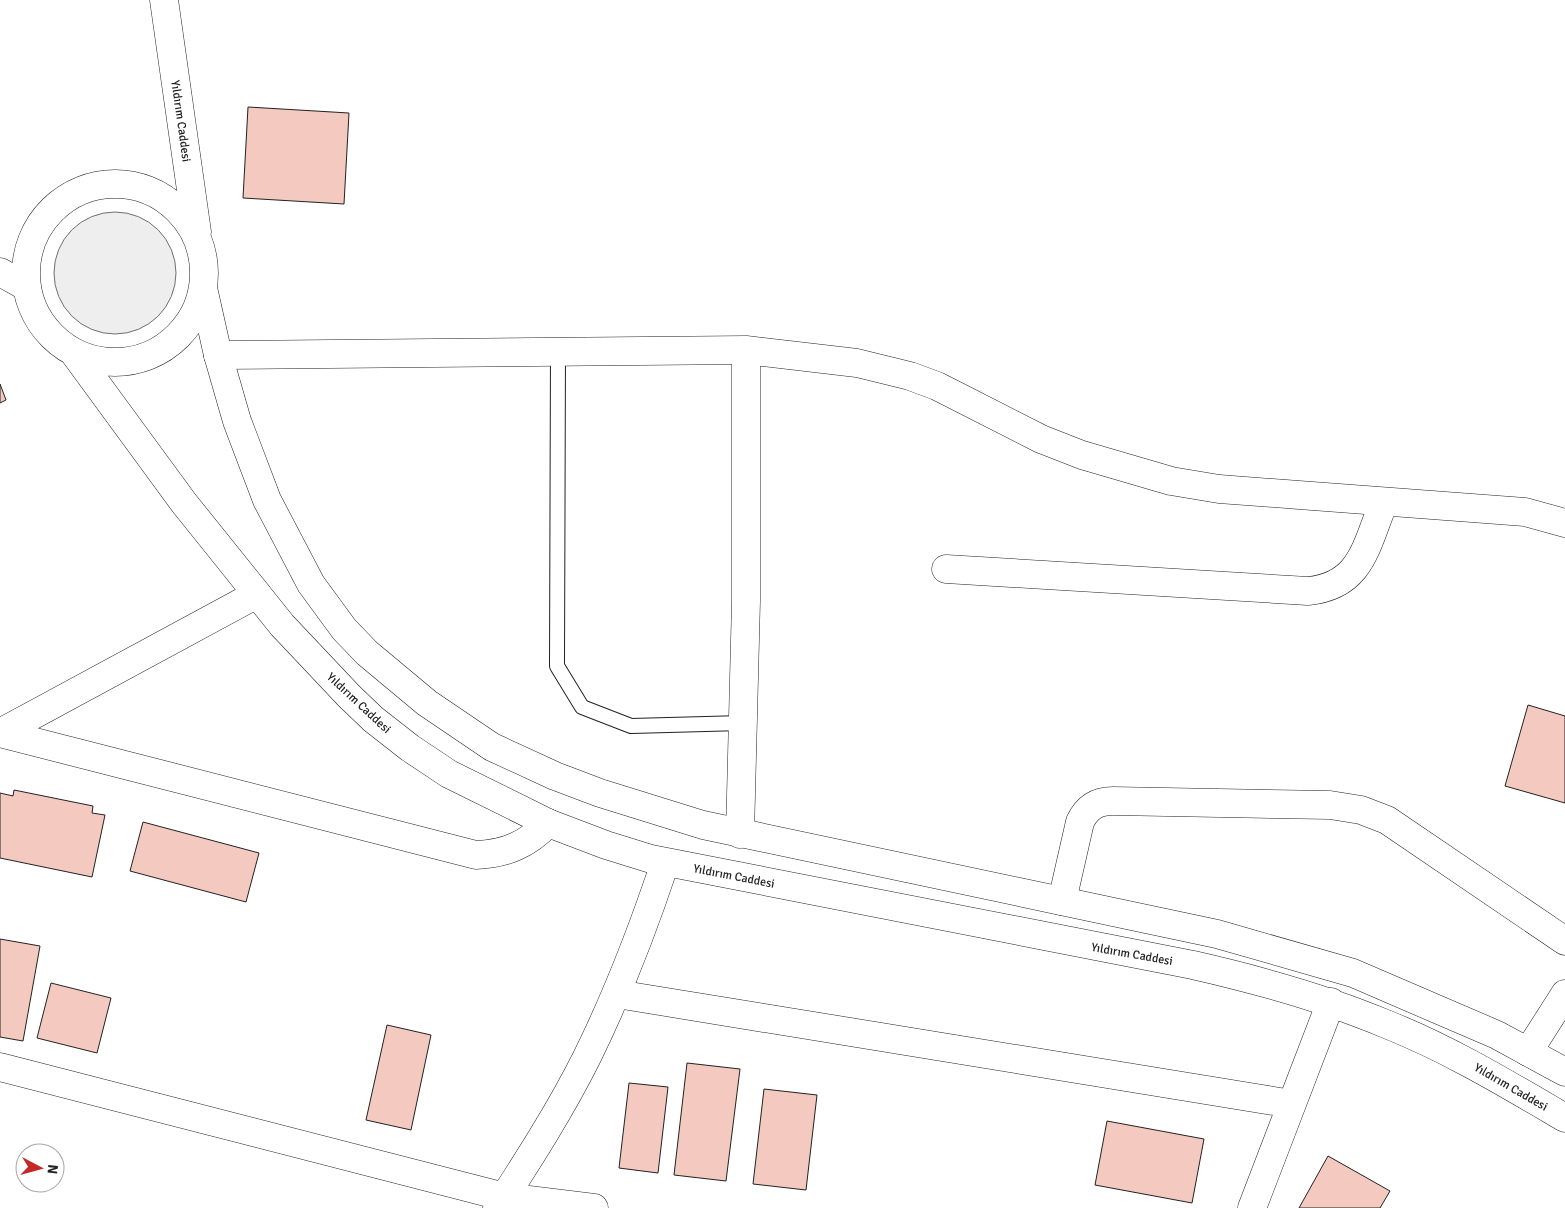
<svg xmlns="http://www.w3.org/2000/svg" width="1565" height="1208" viewBox="0 0 1565 1208" font-family="Signika,sans-serif">
<style>
.green{fill:#eee;stroke:#6f6f6f}
.building{fill:#f3c9c0;stroke:#222}
.lines{fill:none;stroke-linecap:round;stroke-linejoin:round}
.service-casing{stroke:#222;stroke-width:16}
.minor-casing{stroke:#222;stroke-width:29}
.tertiary-casing{stroke:#222;stroke-width:29}
.service{stroke:#fff;stroke-width:14}
.minor{stroke:#fff;stroke-width:28}
.tertiary{stroke:#fff;stroke-width:28}
.labels{text-anchor:middle;stroke-width:4;stroke-linejoin:round;paint-order:stroke}
.street-label{font-size:12px;fill:#222;stroke:#fff}
</style>
<rect width="100%" height="100%" fill="#fff"/>
<path class="green" d="M54 273a61 61 0 1 1 122 0a61 61 0 1 1-122 0Z"/>
<path class="building" d="M 248,107 L 349,113 L 344,204 L 243,198 Z
M 0,384 L 6,400 L 0,403 Z
M 1528,705 L 1565,716 L 1565,803 L 1505,786 Z
M 14,790 L 93,806 L 92,813 L 105,815 L 92,877 L 0,858 L 0,793 L 13,796 Z
M 143,822 L 259,853 L 246,902 L 130,871 Z
M 0,939 L 40,946 L 23,1041 L 0,1037 Z
M 51,983 L 111,998 L 97,1053 L 37,1038 Z
M 387,1025 L 431,1035 L 411,1130 L 366,1120 Z
M 687,1063 L 740,1069 L 726,1181 L 674,1175 Z
M 629,1083 L 668,1087 L 658,1173 L 619,1168 Z
M 764,1089 L 817,1095 L 806,1190 L 753,1184 Z
M 1107,1121 L 1204,1139 L 1192,1203 L 1095,1185 Z
M 1328,1156 L 1390,1191 L 1380,1208 L 1299,1208 Z"/>
<g class="lines">
<defs>
<path id="service" d="M 558,351 L 557,666 L 582,707 L 631,726 L 743,723"/>
<path id="minor" d="M 218,355 L 746,350 L 857,363 L 910,376 L 937,386 L 1041,439 L 1082,455 L 1171,481 L 1219,489 L 1525,512 L 1565,523
M 946,569 L 1308,591 C 1362,586 1366,545 1384,502
M 0,733 L 476,855 C 506,854 528,844 548,823
M 0,733 L 257,594
M 740,834 L 746,601 L 746,350
M 1062,901 L 1080,822 C 1087,807 1097,801 1113,801 L 1330,805 L 1361,810 L 1387,820 L 1565,941
M 617,994 L 1292,1104
M 1528,1052 L 1565,994
M 0,1067 L 505,1197 L 594,1208
M 497,1208 C 529,1159 561,1109 587,1057 C 618,994 643,929 665,863
M 1252,1208 L 1331,1002"/>
<path id="tertiary" d="M 164,0 L 197,232
M26 273a89 89 0 1 1 178 0a89 89 0 1 1-178 0Z
M 0,272 L 27,287
M 203,288 L 218,355 L 237,421 L 267,500 L 311,584 L 344,629 L 367,653 L 427,703 L 492,747 L 555,776 L 600,793 L 703,825 L 1217,934 L 1353,973 L 1497,1035 L 1565,1072
M 74,353 L 184,503 L 282,625 L 349,696 L 373,719 L 410,748 L 449,774 L 548,823 L 606,845 L 651,859 L 1193,965 C 1259,980 1324,998 1386,1024 C 1449,1049 1507,1084 1565,1118"/>
</defs>
<use href="#service" class="service-casing"/>
<use href="#minor" class="minor-casing"/>
<use href="#tertiary" class="tertiary-casing"/>
<use href="#service" class="service"/>
<use href="#minor" class="minor"/>
<use href="#tertiary" class="tertiary"/>
</g>
<g class="labels">
<g class="street-label">
<text transform="translate(181 121) rotate(82)" y="4">Yıldırım Caddesi</text>
<text transform="translate(359 703) rotate(43)" y="4">Yıldırım Caddesi</text>
<text transform="translate(734 876) rotate(11)" y="4">Yıldırım Caddesi</text>
<text transform="translate(1132 954) rotate(10)" y="4">Yıldırım Caddesi</text>
<text transform="translate(1511 1087) rotate(30)" y="4">Yıldırım Caddesi</text>
</g>
</g>
<g transform="translate(40 1168) rotate(96)"><circle r="24" fill="#ffffff" stroke="#a7a7a7"/>
<path d="M0-4L9 19L0 12L-9 19Z" fill="#c62828"/>
<text y="-8" font-size="14" font-weight="bold" text-anchor="middle" fill="#222222">N</text>
</g>
</svg>
